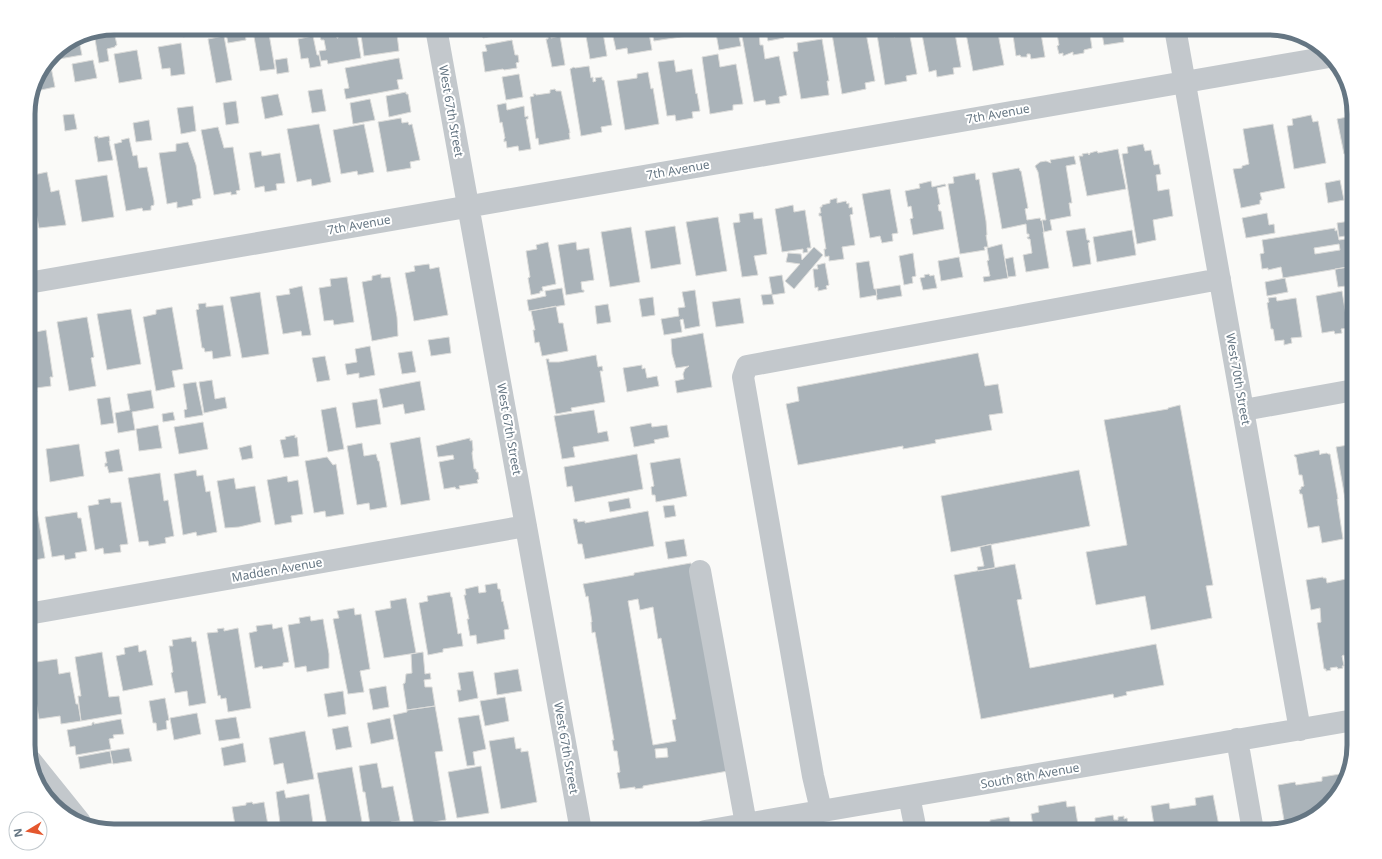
<svg xmlns="http://www.w3.org/2000/svg" width="1382" height="859" viewBox="0 0 1382 859" font-family="'Noto Sans',sans-serif">
<style>
.building{fill:#aab3b9;stroke:#dcdcda;fill-rule:evenodd}
.lines{fill:none;stroke-linecap:round;stroke-linejoin:round}
.minor{stroke:#c3c8cc;stroke-width:22}
.labels{text-anchor:middle;stroke-width:4;stroke-linejoin:round;paint-order:stroke}
.street-label{font-size:12px;fill:#657683;stroke:#fff}
.rim{fill:none;stroke:#657683;stroke-width:5}
</style>
<rect width="100%" height="100%" fill="#fafaf8"/>
<path class="building" d="M 114,28 L 124,28 L 125,30 L 114,32 L 117,45 L 115,46 L 115,47 L 107,49 L 109,61 L 99,63 L 94,33 L 93,32 Z
M 181,28 L 195,28 L 196,34 L 183,37 Z
M 225,28 L 244,28 L 246,40 L 228,43 Z
M 268,28 L 275,69 L 260,71 L 253,31 Z
M 318,28 L 336,28 L 335,29 L 337,38 L 338,38 L 338,36 L 356,33 L 357,34 L 361,58 L 328,64 L 327,60 L 321,61 L 319,51 L 326,50 L 324,40 L 321,40 Z
M 360,28 L 376,28 L 377,30 L 395,28 L 396,35 L 397,34 L 399,51 L 364,56 Z
M 481,28 L 502,28 L 503,34 L 483,38 Z
M 633,28 L 648,28 L 652,50 L 628,54 L 627,48 L 616,50 L 612,32 Z
M 651,28 L 692,28 L 694,35 L 654,41 Z
M 715,28 L 737,28 L 741,46 L 719,50 Z
M 765,28 L 782,28 L 784,38 L 768,41 Z
M 810,28 L 827,28 L 827,31 L 811,34 Z
M 831,28 L 856,28 L 857,35 L 866,33 L 875,81 L 865,83 L 866,89 L 842,94 Z
M 876,28 L 892,28 L 894,37 L 897,36 L 896,33 L 901,32 L 900,30 L 904,29 L 905,32 L 909,31 L 917,74 L 906,76 L 907,81 L 885,85 Z
M 928,28 L 954,28 L 961,67 L 953,68 L 954,74 L 937,77 L 936,70 L 929,72 L 921,29 Z
M 965,28 L 997,28 L 1004,65 L 973,71 Z
M 1012,28 L 1040,28 L 1045,57 L 1031,59 L 1030,54 L 1027,54 L 1027,57 L 1021,57 L 1020,55 L 1016,56 Z
M 1056,28 L 1089,28 L 1092,48 L 1084,50 L 1084,53 L 1073,55 L 1073,52 L 1063,56 L 1063,53 L 1059,54 L 1057,46 L 1059,45 Z
M 1101,28 L 1132,28 L 1133,33 L 1130,33 L 1131,35 L 1123,36 L 1124,42 L 1104,45 Z
M 603,33 L 607,56 L 590,59 L 586,36 Z
M 759,33 L 760,45 L 763,45 L 765,59 L 779,56 L 787,95 L 779,97 L 780,103 L 766,105 L 765,100 L 754,102 L 742,36 Z
M 78,36 L 82,55 L 59,59 L 58,52 L 54,52 Z
M 224,36 L 232,80 L 216,83 L 208,39 Z
M 313,36 L 317,55 L 319,55 L 321,66 L 310,68 L 308,58 L 301,59 L 298,39 Z
M 551,36 L 551,38 L 560,36 L 565,65 L 552,67 L 546,39 L 548,39 L 548,37 Z
M 822,39 L 829,81 L 827,81 L 829,95 L 801,99 L 793,52 L 798,51 L 797,43 Z
M 512,40 L 515,55 L 518,55 L 519,62 L 516,63 L 517,68 L 504,70 L 503,69 L 485,72 L 482,52 L 487,51 L 485,45 Z
M 181,43 L 185,74 L 171,76 L 170,68 L 162,69 L 158,47 Z
M 137,50 L 142,79 L 119,83 L 114,54 Z
M 718,54 L 720,67 L 736,64 L 743,104 L 733,105 L 733,110 L 710,114 L 702,57 Z
M 287,58 L 289,72 L 277,74 L 275,60 Z
M 399,58 L 403,79 L 397,80 L 399,89 L 346,99 L 344,89 L 349,88 L 345,68 Z
M 93,60 L 97,78 L 75,82 L 72,64 Z
M 674,60 L 676,72 L 692,69 L 696,94 L 697,93 L 700,111 L 692,112 L 693,118 L 676,121 L 675,115 L 667,116 L 658,62 Z
M 589,66 L 591,78 L 593,77 L 593,82 L 596,81 L 595,78 L 602,77 L 602,80 L 604,80 L 612,125 L 601,127 L 602,132 L 581,136 L 570,69 L 574,67 L 575,68 Z
M 51,67 L 55,87 L 41,90 L 38,76 L 43,69 Z
M 648,72 L 651,89 L 653,88 L 659,124 L 625,130 L 617,81 L 637,78 L 637,74 Z
M 519,74 L 523,97 L 506,100 L 502,77 Z
M 322,89 L 326,111 L 312,113 L 308,91 Z
M 555,89 L 556,91 L 561,91 L 570,133 L 569,133 L 570,139 L 539,145 L 538,138 L 536,139 L 530,97 L 534,96 L 533,94 L 536,94 L 536,95 L 550,93 L 550,90 Z
M 406,92 L 406,94 L 408,94 L 411,112 L 389,117 L 386,96 Z
M 278,94 L 283,115 L 265,119 L 261,97 Z
M 370,99 L 375,120 L 353,124 L 350,103 Z
M 236,101 L 239,123 L 226,125 L 223,103 Z
M 506,103 L 507,110 L 524,106 L 525,117 L 528,116 L 528,119 L 526,119 L 531,149 L 519,151 L 518,146 L 507,148 L 506,141 L 504,142 L 504,139 L 505,138 L 502,122 L 500,123 L 497,105 Z
M 193,106 L 196,131 L 181,134 L 177,108 Z
M 1354,112 L 1354,153 L 1344,154 L 1337,119 L 1352,116 L 1352,113 Z
M 74,114 L 77,129 L 65,131 L 63,115 Z
M 1311,115 L 1313,122 L 1318,121 L 1326,163 L 1294,169 L 1287,126 L 1293,125 L 1292,119 Z
M 401,118 L 402,123 L 408,122 L 409,125 L 412,124 L 420,160 L 410,162 L 411,168 L 387,172 L 378,122 Z
M 149,120 L 152,140 L 136,142 L 133,123 Z
M 319,124 L 331,182 L 312,186 L 311,179 L 297,182 L 287,129 Z
M 364,124 L 374,172 L 358,175 L 357,171 L 341,174 L 333,130 Z
M 1273,124 L 1285,188 L 1260,193 L 1262,200 L 1260,200 L 1260,204 L 1241,208 L 1233,169 L 1242,168 L 1242,166 L 1249,164 L 1243,129 Z
M 218,127 L 224,148 L 233,147 L 240,190 L 236,191 L 237,194 L 231,195 L 231,192 L 214,195 L 201,130 Z
M 98,136 L 98,138 L 109,136 L 110,141 L 109,141 L 113,160 L 98,162 L 94,137 Z
M 129,138 L 133,156 L 137,155 L 139,168 L 147,167 L 154,201 L 154,205 L 151,206 L 151,210 L 143,211 L 142,208 L 126,211 L 114,144 L 122,142 L 121,140 Z
M 188,142 L 196,165 L 201,198 L 192,200 L 193,205 L 177,208 L 177,202 L 167,204 L 159,153 L 176,151 L 176,144 Z
M 1143,144 L 1145,151 L 1151,150 L 1154,165 L 1159,164 L 1161,174 L 1156,175 L 1158,191 L 1169,189 L 1173,216 L 1153,220 L 1156,240 L 1137,244 L 1122,154 L 1128,153 L 1127,147 Z
M 1118,149 L 1126,189 L 1087,196 L 1079,156 L 1083,156 L 1082,154 L 1088,153 L 1089,155 L 1090,153 L 1097,151 L 1098,153 Z
M 261,151 L 262,156 L 280,153 L 285,183 L 276,184 L 277,190 L 265,192 L 264,186 L 255,188 L 249,153 Z
M 1074,156 L 1076,164 L 1066,166 L 1072,203 L 1069,203 L 1071,216 L 1050,220 L 1052,230 L 1044,232 L 1042,220 L 1046,220 L 1038,172 L 1035,166 L 1040,162 L 1046,161 L 1051,163 L 1050,160 Z
M 1019,168 L 1020,171 L 1021,171 L 1028,208 L 1025,209 L 1027,220 L 1040,218 L 1041,221 L 1042,220 L 1044,232 L 1043,232 L 1049,268 L 1026,272 L 1023,255 L 1032,253 L 1030,239 L 1028,239 L 1027,237 L 1029,237 L 1029,234 L 1027,234 L 1026,224 L 1002,229 L 992,173 Z
M 47,172 L 51,192 L 59,190 L 66,225 L 39,228 L 29,176 Z
M 975,173 L 976,180 L 979,179 L 986,221 L 987,235 L 986,235 L 988,247 L 984,247 L 985,250 L 960,254 L 948,184 L 954,183 L 953,177 Z
M 107,175 L 114,217 L 82,222 L 75,180 Z
M 1340,180 L 1344,200 L 1328,203 L 1325,183 Z
M 931,181 L 932,187 L 945,184 L 946,186 L 937,188 L 940,204 L 938,205 L 939,211 L 941,211 L 944,229 L 913,235 L 910,219 L 913,218 L 911,206 L 908,207 L 905,191 L 920,188 L 919,184 Z
M 890,189 L 898,233 L 892,234 L 893,241 L 882,243 L 880,236 L 870,238 L 862,194 Z
M 837,198 L 837,203 L 846,201 L 847,204 L 849,203 L 849,208 L 852,207 L 853,214 L 850,215 L 855,245 L 842,247 L 844,259 L 829,261 L 829,256 L 825,257 L 824,249 L 826,249 L 821,216 L 819,216 L 819,213 L 821,213 L 820,207 L 822,207 L 822,205 L 830,203 L 830,200 Z
M 793,205 L 794,212 L 805,210 L 811,248 L 807,248 L 808,252 L 803,253 L 803,249 L 782,252 L 775,209 Z
M 753,212 L 754,219 L 762,218 L 767,254 L 754,256 L 758,275 L 742,277 L 733,223 L 740,222 L 739,214 Z
M 1267,213 L 1269,225 L 1274,224 L 1275,233 L 1246,238 L 1242,218 Z
M 718,217 L 727,271 L 696,276 L 686,222 Z
M 1350,221 L 1352,235 L 1339,237 L 1337,223 Z
M 675,226 L 681,264 L 651,269 L 645,231 Z
M 631,227 L 640,282 L 610,287 L 601,232 Z
M 1085,228 L 1087,240 L 1089,240 L 1090,242 L 1088,243 L 1091,264 L 1073,267 L 1066,231 Z
M 1335,228 L 1335,231 L 1337,230 L 1339,240 L 1353,238 L 1354,266 L 1283,278 L 1281,267 L 1268,270 L 1268,268 L 1262,269 L 1260,254 L 1264,253 L 1262,240 ZM 1339,244 L 1340,250 L 1315,254 L 1314,248 Z
M 1132,230 L 1136,255 L 1097,262 L 1093,237 Z
M 548,242 L 556,284 L 542,287 L 543,291 L 540,291 L 540,293 L 531,295 L 528,278 L 530,277 L 526,251 L 537,249 L 536,245 Z
M 576,242 L 577,250 L 589,248 L 594,280 L 581,282 L 582,290 L 584,290 L 584,292 L 566,295 L 558,245 Z
M 1002,244 L 1008,278 L 984,282 L 983,277 L 990,276 L 987,261 L 989,260 L 987,248 Z
M 814,247 L 823,255 L 794,289 L 785,281 L 800,264 L 786,262 L 788,253 L 801,254 L 802,260 Z
M 913,253 L 916,276 L 912,277 L 913,283 L 904,285 L 899,256 Z
M 959,257 L 963,277 L 941,281 L 938,261 Z
M 1013,257 L 1016,276 L 1008,277 L 1005,259 Z
M 869,261 L 874,289 L 876,289 L 877,295 L 860,298 L 856,263 Z
M 825,263 L 829,285 L 826,286 L 827,289 L 818,291 L 818,287 L 815,288 L 813,269 L 818,269 L 817,265 Z
M 429,264 L 430,269 L 439,267 L 448,315 L 414,321 L 405,273 L 415,271 L 414,266 Z
M 1354,266 L 1354,291 L 1348,292 L 1346,286 L 1338,287 L 1335,269 Z
M 381,274 L 381,278 L 390,277 L 397,317 L 398,336 L 372,341 L 362,282 L 372,280 L 372,276 Z
M 929,274 L 930,276 L 934,275 L 937,288 L 923,290 L 920,278 L 925,277 L 924,275 Z
M 782,275 L 785,293 L 772,295 L 774,304 L 763,305 L 761,295 L 772,294 L 769,277 Z
M 347,277 L 354,322 L 334,325 L 333,320 L 324,321 L 319,288 L 331,286 L 330,279 Z
M 1285,278 L 1288,292 L 1267,296 L 1265,282 Z
M 900,285 L 902,296 L 877,300 L 876,289 Z
M 302,286 L 311,335 L 302,336 L 301,331 L 283,334 L 276,296 L 290,294 L 289,289 Z
M 562,288 L 565,305 L 529,311 L 527,300 L 546,296 L 545,291 Z
M 695,290 L 700,326 L 685,329 L 683,319 L 680,320 L 682,332 L 664,335 L 661,319 L 679,316 L 678,308 L 685,307 L 682,292 Z
M 1342,291 L 1348,328 L 1341,329 L 1342,333 L 1335,334 L 1334,331 L 1322,333 L 1316,296 Z
M 260,292 L 269,354 L 242,358 L 230,297 Z
M 653,297 L 655,315 L 642,317 L 639,299 Z
M 1276,297 L 1277,301 L 1296,298 L 1302,337 L 1291,338 L 1292,343 L 1284,345 L 1284,340 L 1275,341 L 1273,329 L 1271,329 L 1267,303 L 1269,302 L 1268,298 Z
M 740,298 L 744,323 L 716,327 L 712,302 Z
M 206,303 L 206,307 L 223,305 L 231,356 L 213,359 L 212,351 L 205,352 L 204,348 L 202,348 L 196,310 L 199,309 L 198,304 Z
M 608,304 L 611,322 L 597,324 L 595,306 Z
M 556,306 L 559,323 L 563,323 L 568,351 L 542,356 L 539,342 L 535,343 L 533,330 L 535,330 L 531,311 Z
M 172,307 L 183,369 L 172,371 L 175,387 L 156,391 L 143,317 L 156,314 L 156,310 Z
M 131,309 L 141,364 L 107,370 L 97,314 Z
M 87,317 L 94,357 L 91,358 L 96,386 L 69,391 L 57,322 Z
M 36,327 L 36,332 L 46,330 L 53,377 L 50,377 L 51,386 L 36,388 L 37,392 L 28,393 L 28,328 Z
M 703,333 L 712,387 L 677,393 L 675,381 L 684,379 L 683,374 L 685,369 L 689,366 L 676,368 L 672,354 L 671,339 Z
M 449,337 L 451,353 L 431,356 L 428,340 Z
M 370,346 L 375,375 L 359,378 L 359,373 L 347,375 L 345,364 L 357,362 L 355,349 Z
M 412,351 L 416,372 L 402,374 L 398,353 Z
M 978,353 L 985,386 L 998,384 L 1003,413 L 989,415 L 992,430 L 935,440 L 936,443 L 903,449 L 903,446 L 798,465 L 786,404 L 799,401 L 797,387 Z
M 596,355 L 598,367 L 602,366 L 603,371 L 600,371 L 605,402 L 571,408 L 572,411 L 556,414 L 546,359 L 549,359 L 549,362 L 559,362 Z
M 325,356 L 330,380 L 317,382 L 312,358 Z
M 642,365 L 642,369 L 645,368 L 647,378 L 657,376 L 659,386 L 627,392 L 623,368 Z
M 212,380 L 215,399 L 225,397 L 227,408 L 204,413 L 199,382 Z
M 420,381 L 425,410 L 405,414 L 403,404 L 383,408 L 379,389 Z
M 196,382 L 203,415 L 185,418 L 184,410 L 187,409 L 183,384 Z
M 151,390 L 154,408 L 132,412 L 135,430 L 118,433 L 115,413 L 130,410 L 127,394 Z
M 110,397 L 114,423 L 101,425 L 97,399 Z
M 377,399 L 381,424 L 356,428 L 352,403 Z
M 1180,405 L 1213,585 L 1206,586 L 1212,618 L 1151,630 L 1145,596 L 1096,605 L 1086,552 L 1127,545 L 1104,420 L 1168,409 L 1168,408 Z
M 336,407 L 344,449 L 328,452 L 321,410 Z
M 594,410 L 598,433 L 607,431 L 609,441 L 573,447 L 575,457 L 562,459 L 554,416 Z
M 173,412 L 175,420 L 163,422 L 162,414 Z
M 203,422 L 208,449 L 179,454 L 174,427 Z
M 651,423 L 652,427 L 667,425 L 669,437 L 654,440 L 655,443 L 634,447 L 630,427 Z
M 158,425 L 162,448 L 139,451 L 136,429 Z
M 295,435 L 295,438 L 297,437 L 299,456 L 284,458 L 280,440 L 286,439 L 285,437 Z
M 420,437 L 430,500 L 401,505 L 390,443 Z
M 470,438 L 470,441 L 472,440 L 473,450 L 472,453 L 474,469 L 476,469 L 476,472 L 478,472 L 479,479 L 477,480 L 478,483 L 459,486 L 460,489 L 456,489 L 455,487 L 444,489 L 439,462 L 454,459 L 453,455 L 438,457 L 436,446 Z
M 362,443 L 364,456 L 376,454 L 378,461 L 379,461 L 387,507 L 370,510 L 369,503 L 357,505 L 347,446 Z
M 79,444 L 84,476 L 50,482 L 46,449 Z
M 1354,444 L 1354,509 L 1347,510 L 1336,447 Z
M 251,445 L 253,458 L 242,460 L 239,448 Z
M 119,449 L 123,471 L 109,473 L 107,466 L 105,467 L 105,463 L 107,463 L 105,452 Z
M 1319,450 L 1320,455 L 1321,454 L 1327,453 L 1328,454 L 1330,454 L 1338,499 L 1337,499 L 1343,539 L 1322,543 L 1319,526 L 1308,528 L 1302,494 L 1300,494 L 1299,490 L 1301,489 L 1301,487 L 1304,486 L 1302,475 L 1299,475 L 1296,457 L 1295,457 L 1294,455 Z
M 637,454 L 643,489 L 575,502 L 572,486 L 567,487 L 564,467 Z
M 327,457 L 333,465 L 336,464 L 344,514 L 326,517 L 325,511 L 314,513 L 305,461 Z
M 680,458 L 687,496 L 656,502 L 655,495 L 652,495 L 651,487 L 654,486 L 650,463 Z
M 28,469 L 30,469 L 33,492 L 28,493 Z
M 196,470 L 197,476 L 203,475 L 206,492 L 210,491 L 217,532 L 197,536 L 196,532 L 183,535 L 174,474 Z
M 1079,470 L 1090,526 L 951,552 L 941,496 Z
M 160,473 L 164,501 L 168,500 L 174,536 L 165,538 L 166,543 L 149,546 L 148,541 L 139,542 L 128,478 Z
M 287,476 L 288,482 L 298,480 L 303,514 L 291,516 L 292,522 L 275,525 L 267,480 Z
M 234,478 L 236,489 L 255,486 L 261,522 L 239,527 L 225,528 L 217,481 Z
M 110,498 L 111,503 L 121,502 L 128,544 L 120,545 L 121,552 L 104,554 L 103,548 L 95,550 L 88,506 L 99,504 L 98,500 Z
M 629,498 L 631,508 L 610,512 L 608,502 Z
M 674,505 L 676,516 L 665,518 L 663,506 Z
M 37,511 L 45,558 L 35,560 L 35,562 L 28,563 L 28,513 Z
M 648,511 L 654,546 L 585,559 L 582,544 L 578,544 L 573,519 L 577,519 L 578,522 L 585,521 L 585,523 Z
M 77,512 L 78,518 L 81,518 L 87,551 L 75,553 L 76,558 L 65,560 L 64,555 L 52,557 L 45,517 Z
M 684,539 L 687,556 L 668,559 L 665,542 Z
M 991,544 L 995,568 L 978,571 L 977,567 L 984,566 L 980,547 Z
M 691,563 L 728,771 L 643,786 L 643,788 L 635,789 L 635,787 L 620,789 L 617,773 L 620,772 L 617,751 L 614,751 L 612,740 L 614,740 L 595,632 L 592,633 L 591,622 L 592,622 L 588,596 L 586,597 L 583,584 L 634,575 L 634,573 ZM 638,599 L 640,610 L 653,607 L 658,639 L 661,638 L 676,719 L 672,720 L 676,741 L 653,745 L 628,601 ZM 667,748 L 668,757 L 656,758 L 655,749 Z
M 1015,564 L 1022,599 L 1017,600 L 1030,668 L 1156,644 L 1164,685 L 1126,692 L 1127,695 L 1114,698 L 1113,694 L 981,719 L 954,575 Z
M 1323,577 L 1323,578 L 1326,578 L 1327,583 L 1346,579 L 1350,605 L 1354,604 L 1354,666 L 1347,668 L 1344,655 L 1342,656 L 1344,666 L 1342,666 L 1343,668 L 1338,669 L 1337,667 L 1330,668 L 1331,670 L 1326,671 L 1326,669 L 1324,669 L 1317,623 L 1321,622 L 1320,608 L 1311,610 L 1306,580 Z
M 497,583 L 498,589 L 500,589 L 502,602 L 503,601 L 509,629 L 504,630 L 505,639 L 477,644 L 476,635 L 470,636 L 467,619 L 469,619 L 464,595 L 466,595 L 465,589 L 478,586 L 479,593 L 486,592 L 485,585 Z
M 450,592 L 451,597 L 452,597 L 458,634 L 461,633 L 463,646 L 443,649 L 443,652 L 428,655 L 419,603 L 428,601 L 427,596 Z
M 406,598 L 416,653 L 384,658 L 375,611 L 391,608 L 390,601 Z
M 354,608 L 355,615 L 361,614 L 370,669 L 360,671 L 364,692 L 348,694 L 333,619 L 339,618 L 337,611 Z
M 310,616 L 311,621 L 323,619 L 329,654 L 329,668 L 307,672 L 306,666 L 295,668 L 288,625 L 300,623 L 299,618 Z
M 272,624 L 273,629 L 282,627 L 289,662 L 283,663 L 283,666 L 263,669 L 262,666 L 255,668 L 249,633 L 257,631 L 256,626 Z
M 224,628 L 224,631 L 238,628 L 251,708 L 228,712 L 226,698 L 221,699 L 220,695 L 218,696 L 207,633 L 218,632 L 217,629 Z
M 191,637 L 192,642 L 196,641 L 206,703 L 189,706 L 187,691 L 175,693 L 171,673 L 173,672 L 169,646 L 173,646 L 172,640 Z
M 138,645 L 139,652 L 146,650 L 153,685 L 123,691 L 116,656 L 125,654 L 124,648 Z
M 102,652 L 109,697 L 119,696 L 122,714 L 81,721 L 78,696 L 81,696 L 75,657 Z
M 423,652 L 425,674 L 430,673 L 431,679 L 424,680 L 425,687 L 432,687 L 435,706 L 407,710 L 403,684 L 405,683 L 406,674 L 412,673 L 411,654 Z
M 57,659 L 59,674 L 70,672 L 76,704 L 78,704 L 81,721 L 61,724 L 60,716 L 39,719 L 30,663 Z
M 518,669 L 522,691 L 497,695 L 494,673 Z
M 473,671 L 478,698 L 459,702 L 457,690 L 461,690 L 458,673 Z
M 386,686 L 389,707 L 373,710 L 369,689 Z
M 343,691 L 346,714 L 328,717 L 324,694 Z
M 505,697 L 509,721 L 485,726 L 480,701 Z
M 165,698 L 169,720 L 166,721 L 167,729 L 157,731 L 156,723 L 153,723 L 149,701 Z
M 435,706 L 443,751 L 435,752 L 446,820 L 414,825 L 393,715 L 407,712 L 407,710 Z
M 197,713 L 201,734 L 174,740 L 170,718 Z
M 479,715 L 486,749 L 473,752 L 475,765 L 467,766 L 458,718 Z
M 236,717 L 240,738 L 219,741 L 215,720 Z
M 390,718 L 394,739 L 371,744 L 367,723 Z
M 121,719 L 124,734 L 113,735 L 114,738 L 109,739 L 111,749 L 76,755 L 75,746 L 70,747 L 67,730 L 92,725 L 92,723 L 94,722 L 94,724 Z
M 348,726 L 352,747 L 336,750 L 332,729 Z
M 305,731 L 314,779 L 287,784 L 283,763 L 274,765 L 269,738 Z
M 514,737 L 516,749 L 521,748 L 521,752 L 528,751 L 537,802 L 501,809 L 489,741 Z
M 243,743 L 246,762 L 224,766 L 221,748 Z
M 129,748 L 132,761 L 113,764 L 110,751 Z
M 110,751 L 112,763 L 80,769 L 78,757 Z
M 377,763 L 382,788 L 393,786 L 400,821 L 391,822 L 392,827 L 371,831 L 365,792 L 363,792 L 359,766 Z
M 481,766 L 489,813 L 457,818 L 448,772 Z
M 352,767 L 362,822 L 350,824 L 351,831 L 328,831 L 317,773 Z
M 1340,774 L 1342,788 L 1311,819 L 1285,826 L 1278,785 L 1295,782 L 1296,785 L 1322,781 L 1322,777 Z
M 284,790 L 286,798 L 309,794 L 314,831 L 281,831 L 276,792 Z
M 1213,795 L 1220,831 L 1155,831 L 1151,806 L 1169,803 L 1170,809 L 1196,805 L 1195,798 Z
M 1066,801 L 1067,807 L 1075,806 L 1079,831 L 1034,831 L 1031,814 L 1039,812 L 1038,806 Z
M 252,802 L 253,804 L 264,802 L 269,831 L 236,831 L 232,807 L 246,805 L 246,803 Z
M 1113,815 L 1114,820 L 1118,820 L 1118,817 L 1124,816 L 1124,819 L 1127,818 L 1129,831 L 1095,831 L 1095,818 Z
M 1009,817 L 1012,831 L 953,831 L 953,829 L 990,823 L 990,820 Z"/>
<g class="lines">
<path class="minor" d="M 436,28 L 581,831
M 1175,28 L 1300,730
M 28,283 L 1329,57
M 1244,410 L 1354,390
M 700,571 L 746,824
M 28,614 L 526,526
M 1237,739 L 1253,831
M 31,761 L 80,822
M 909,796 L 916,831
M 821,810 L 813,776 L 743,377 L 747,366 L 1220,279
M 705,831 L 1354,720"/>
</g>
<g class="labels">
<g class="street-label">
<text transform="translate(451 111) rotate(80)" y="4">West 67th Street</text>
<text transform="translate(998 114) rotate(-10)" y="4">7th Avenue</text>
<text transform="translate(678 170) rotate(-10)" y="4">7th Avenue</text>
<text transform="translate(359 225) rotate(-10)" y="4">7th Avenue</text>
<text transform="translate(1238 379) rotate(80)" y="4">West 70th Street</text>
<text transform="translate(509 429) rotate(80)" y="4">West 67th Street</text>
<text transform="translate(277 570) rotate(-10)" y="4">Madden Avenue</text>
<text transform="translate(566 748) rotate(80)" y="4">West 67th Street</text>
<text transform="translate(1030 776) rotate(-10)" y="4">South 8th Avenue</text>
</g>
</g>
<path d="M0 0H1382V859H0ZM114 35H1268A79 79 0 0 1 1347 114V745A79 79 0 0 1 1268 824H114A79 79 0 0 1 35 745V114A79 79 0 0 1 114 35Z" fill="#fff" fill-rule="evenodd"/>
<path class="rim" d="M114 35H1268A79 79 0 0 1 1347 114V745A79 79 0 0 1 1268 824H114A79 79 0 0 1 35 745V114A79 79 0 0 1 114 35Z"/>
<g transform="translate(28 831) rotate(260)"><circle r="19" fill="#ffffff" stroke="#c1c8cd"/>
<path d="M0-3L7 15L0 10L-7 15Z" fill="#e4572e"/>
<text y="-6" font-size="11" font-weight="bold" text-anchor="middle" fill="#657683">N</text>
</g>
</svg>
